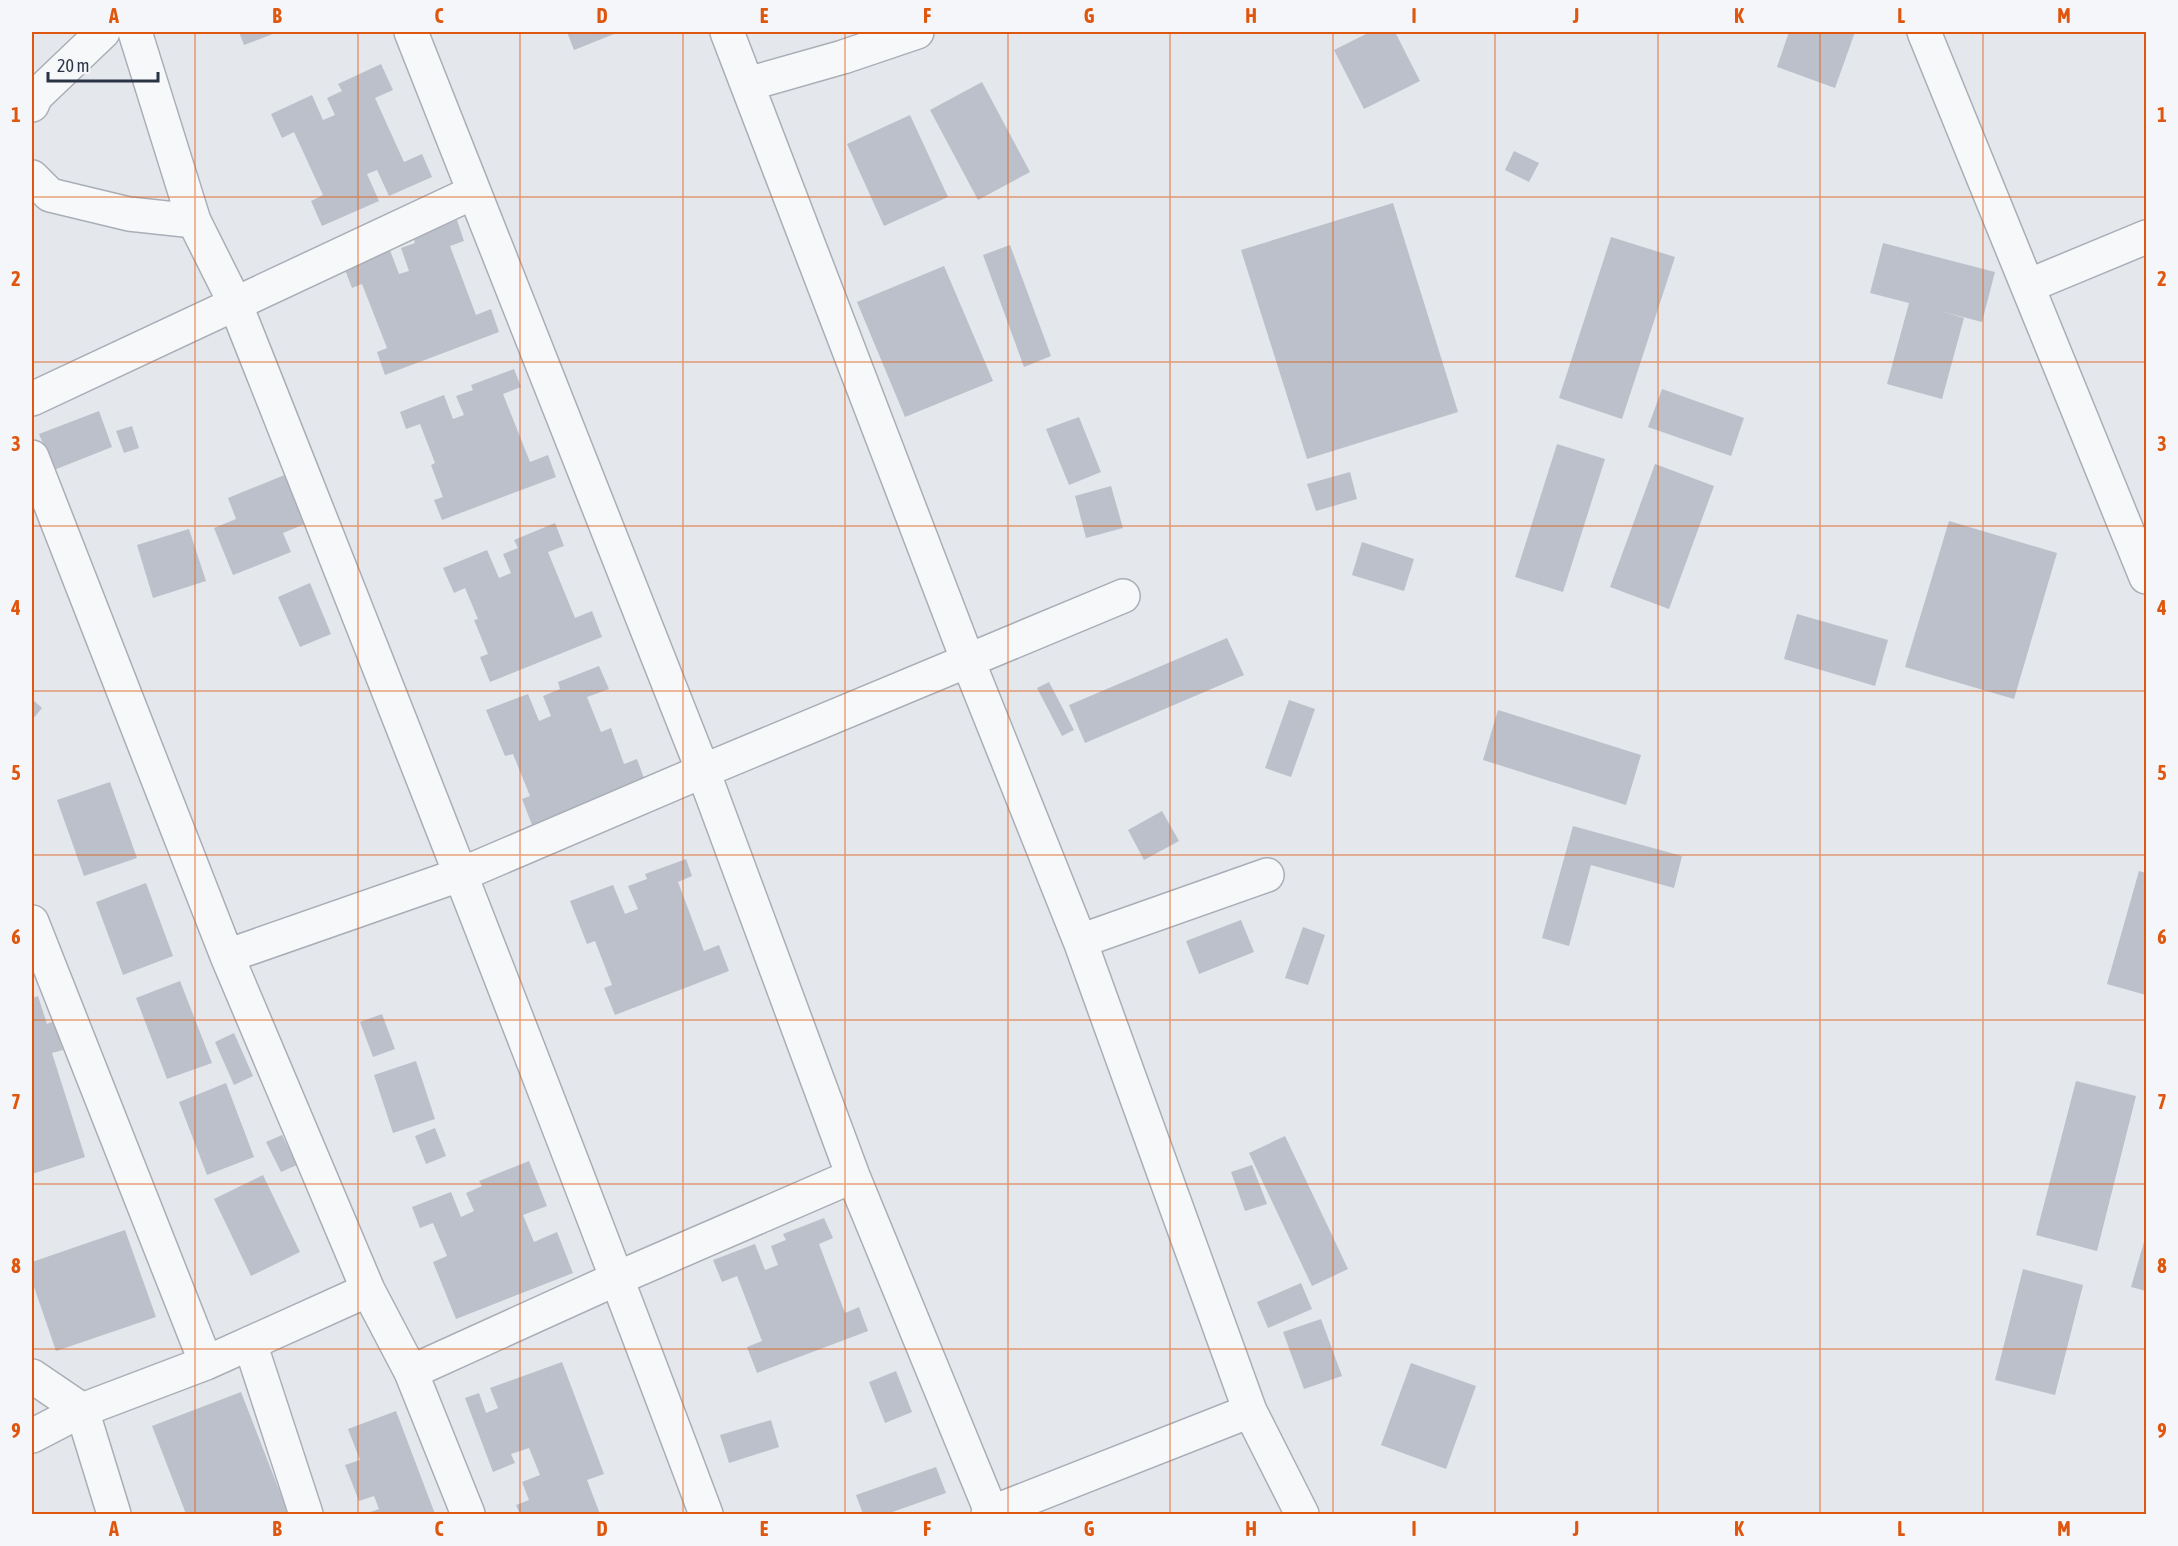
<svg xmlns="http://www.w3.org/2000/svg" width="2178" height="1546" viewBox="0 0 2178 1546" font-family="'Asap Condensed',sans-serif">
<style>
.building{fill:#bbc0ca}
.lines{fill:none;stroke-linecap:round;stroke-linejoin:round}
.minor-casing{stroke:#a9aeb7;stroke-width:36}
.minor{stroke:#f7f8fa;stroke-width:33}
.grid{fill:none;stroke:#df570f;stroke-width:1.5;stroke-opacity:0.55}
.neatline{fill:none;stroke:#df570f;stroke-width:2}
.grid-label{font-size:20px;text-anchor:middle;font-weight:bold;fill:#df570f}
</style>
<rect width="100%" height="100%" fill="#e4e7ec"/>
<path class="building" d="M 239,32 L 278,32 L 244,45 Z
M 567,32 L 619,32 L 574,50 Z
M 1370,32 L 1395,32 L 1420,81 L 1364,109 L 1334,50 Z
M 1789,32 L 1855,32 L 1835,88 L 1777,67 Z
M 381,64 L 393,90 L 375,98 L 404,162 L 422,154 L 432,177 L 389,196 L 377,170 L 367,174 L 379,201 L 322,226 L 311,201 L 323,195 L 294,132 L 282,138 L 271,114 L 312,95 L 323,120 L 335,115 L 327,98 L 342,91 L 338,84 Z
M 982,82 L 1030,172 L 978,200 L 930,110 Z
M 910,115 L 948,197 L 884,226 L 847,144 Z
M 1514,151 L 1539,163 L 1529,182 L 1505,170 Z
M 1393,203 L 1458,412 L 1307,459 L 1241,250 Z
M 457,220 L 464,241 L 450,246 L 476,315 L 491,309 L 499,332 L 385,375 L 377,352 L 387,348 L 362,284 L 352,288 L 342,262 L 388,245 L 399,274 L 409,271 L 401,248 L 415,243 L 413,237 Z
M 1611,237 L 1675,257 L 1622,419 L 1559,398 Z
M 1883,243 L 1995,272 L 1982,322 L 1940,311 L 1964,318 L 1942,399 L 1887,384 L 1909,303 L 1870,293 Z
M 1010,245 L 1051,356 L 1024,367 L 983,255 Z
M 944,266 L 993,381 L 905,417 L 857,302 Z
M 514,369 L 521,387 L 503,394 L 530,462 L 548,455 L 556,477 L 442,520 L 434,500 L 443,497 L 431,465 L 435,463 L 420,424 L 406,429 L 400,412 L 444,395 L 453,419 L 464,415 L 456,396 L 473,390 L 471,385 Z
M 1662,389 L 1744,418 L 1731,456 L 1648,427 Z
M 99,411 L 112,447 L 54,470 L 39,434 Z
M 1079,417 L 1101,472 L 1069,485 L 1046,429 Z
M 132,426 L 139,448 L 124,453 L 116,431 Z
M 1557,444 L 1605,459 L 1563,592 L 1515,577 Z
M 1655,464 L 1714,486 L 1669,609 L 1610,587 Z
M 1350,472 L 1357,499 L 1316,511 L 1307,484 Z
M 287,474 L 307,523 L 283,533 L 291,552 L 233,575 L 214,528 L 236,519 L 228,498 Z
M 1111,486 L 1123,528 L 1086,538 L 1075,496 Z
M 1949,521 L 2057,553 L 2014,699 L 1905,667 Z
M 555,523 L 564,546 L 548,552 L 575,618 L 592,611 L 602,637 L 490,682 L 480,657 L 488,654 L 474,620 L 478,619 L 465,588 L 454,593 L 443,568 L 487,550 L 499,578 L 511,573 L 503,554 L 518,548 L 514,540 Z
M 189,529 L 206,581 L 153,598 L 137,545 Z
M 1362,542 L 1414,559 L 1404,591 L 1352,575 Z
M 310,583 L 331,634 L 300,647 L 278,597 Z
M 1797,614 L 1888,640 L 1875,686 L 1784,659 Z
M 1227,638 L 1244,675 L 1085,743 L 1069,705 Z
M 599,666 L 609,689 L 587,697 L 601,732 L 611,728 L 624,764 L 637,759 L 645,781 L 532,825 L 522,799 L 530,796 L 513,754 L 505,756 L 486,710 L 528,694 L 539,721 L 551,716 L 543,696 L 560,689 L 558,682 Z
M 1049,682 L 1074,730 L 1062,736 L 1037,688 Z
M 32,699 L 42,708 L 32,720 Z
M 1289,700 L 1315,709 L 1291,777 L 1265,768 Z
M 1498,710 L 1641,755 L 1626,805 L 1483,760 Z
M 110,782 L 137,858 L 84,876 L 57,800 Z
M 1162,811 L 1179,841 L 1144,860 L 1128,830 Z
M 1573,826 L 1682,856 L 1674,888 L 1591,865 L 1569,946 L 1542,938 Z
M 686,859 L 692,876 L 678,882 L 704,951 L 719,945 L 729,971 L 615,1015 L 604,988 L 612,985 L 595,941 L 587,944 L 570,901 L 613,885 L 625,914 L 638,909 L 628,886 L 647,879 L 645,874 Z
M 2139,871 L 2146,873 L 2146,995 L 2107,984 Z
M 146,883 L 173,956 L 123,975 L 96,902 Z
M 1241,920 L 1254,952 L 1199,974 L 1186,941 Z
M 1303,927 L 1325,935 L 1308,985 L 1285,978 Z
M 180,981 L 212,1063 L 167,1079 L 136,998 Z
M 38,996 L 47,1024 L 54,1021 L 63,1050 L 52,1053 L 85,1157 L 32,1174 L 32,998 Z
M 382,1014 L 395,1049 L 373,1057 L 360,1022 Z
M 234,1033 L 253,1076 L 234,1085 L 215,1042 Z
M 416,1061 L 435,1119 L 393,1133 L 374,1075 Z
M 2076,1081 L 2136,1096 L 2097,1251 L 2036,1235 Z
M 226,1083 L 254,1157 L 207,1175 L 179,1102 Z
M 435,1128 L 446,1156 L 426,1164 L 415,1136 Z
M 282,1135 L 297,1165 L 281,1172 L 266,1142 Z
M 1285,1136 L 1348,1269 L 1312,1286 L 1249,1153 Z
M 529,1161 L 547,1206 L 523,1215 L 534,1242 L 557,1232 L 573,1273 L 456,1319 L 433,1262 L 447,1256 L 433,1223 L 420,1228 L 412,1207 L 451,1192 L 461,1217 L 474,1211 L 466,1193 L 482,1186 L 479,1181 Z
M 1252,1165 L 1267,1204 L 1245,1211 L 1231,1172 Z
M 263,1175 L 300,1252 L 251,1276 L 214,1199 Z
M 824,1218 L 833,1238 L 819,1244 L 845,1313 L 859,1307 L 868,1331 L 757,1373 L 747,1347 L 762,1341 L 737,1276 L 722,1282 L 713,1260 L 755,1244 L 765,1270 L 778,1265 L 771,1246 L 786,1240 L 783,1234 Z
M 125,1230 L 156,1317 L 56,1351 L 32,1281 L 32,1262 Z
M 2146,1235 L 2146,1291 L 2131,1287 Z
M 2023,1269 L 2083,1285 L 2055,1395 L 1995,1380 Z
M 1301,1283 L 1312,1309 L 1268,1328 L 1257,1302 Z
M 1321,1319 L 1342,1376 L 1304,1389 L 1283,1332 Z
M 562,1362 L 604,1474 L 587,1480 L 600,1514 L 520,1514 L 516,1505 L 529,1500 L 522,1482 L 540,1475 L 529,1448 L 511,1454 L 515,1463 L 493,1472 L 465,1398 L 479,1393 L 486,1413 L 498,1408 L 490,1388 Z
M 1411,1363 L 1476,1386 L 1446,1469 L 1381,1445 Z
M 896,1371 L 912,1412 L 885,1423 L 869,1382 Z
M 241,1392 L 288,1513 L 284,1514 L 186,1514 L 152,1426 Z
M 396,1411 L 435,1514 L 365,1514 L 379,1509 L 374,1496 L 359,1501 L 345,1465 L 360,1460 L 348,1429 Z
M 771,1420 L 779,1447 L 729,1463 L 720,1435 Z
M 936,1467 L 946,1493 L 887,1514 L 863,1514 L 856,1495 Z"/>
<g class="lines">
<defs>
<path id="minor" d="M 135,32 L 194,221 L 235,303 C 395,706 554,1109 706,1514
M 411,32 L 703,771 L 853,1176 L 992,1514
M 727,32 L 968,661 L 1080,941 L 1250,1411 L 1302,1514
M 1924,32 L 2146,577
M 748,84 L 843,57 L 917,32
M 32,105 L 36,96 L 103,32
M 32,177 L 50,195 L 129,214 L 194,221
M 2028,286 L 2146,237
M 32,399 L 474,192
M 32,457 L 227,956 L 368,1290 L 411,1372 L 468,1514
M 32,922 L 206,1363
M 1080,941 L 1267,875
M 227,956 L 462,874 L 703,771 L 1123,596
M 250,1343 L 306,1514
M 411,1372 L 618,1278 L 853,1176
M 32,1376 L 82,1410 L 114,1514
M 32,1436 L 82,1410 L 206,1363 L 368,1290
M 988,1514 L 1250,1411"/>
</defs>
<use href="#minor" class="minor-casing"/>
<use href="#minor" class="minor"/>
</g>
<path class="grid" d="M 195,32 L 195,1514M 358,32 L 358,1514M 520,32 L 520,1514M 683,32 L 683,1514M 845,32 L 845,1514M 1008,32 L 1008,1514M 1170,32 L 1170,1514M 1333,32 L 1333,1514M 1495,32 L 1495,1514M 1658,32 L 1658,1514M 1820,32 L 1820,1514M 1983,32 L 1983,1514M 32,197 L 2146,197M 32,362 L 2146,362M 32,526 L 2146,526M 32,691 L 2146,691M 32,855 L 2146,855M 32,1020 L 2146,1020M 32,1184 L 2146,1184M 32,1349 L 2146,1349"/>
<rect width="2178" height="1546" fill="none" stroke="#f4f6f9" stroke-width="66"/>
<path d="M48 72v9h110v-9" fill="none" stroke="#2b3445" stroke-width="3"/>
<text x="57" y="72" font-size="18" fill="#2b3445" stroke="#f4f6f9" stroke-width="4.5" paint-order="stroke">20 m</text>
<rect x="33" y="33" width="2112" height="1480" class="neatline"/>
<g class="grid-label">
<text x="114" y="23">A</text>
<text x="277" y="23">B</text>
<text x="439" y="23">C</text>
<text x="602" y="23">D</text>
<text x="764" y="23">E</text>
<text x="927" y="23">F</text>
<text x="1089" y="23">G</text>
<text x="1251" y="23">H</text>
<text x="1414" y="23">I</text>
<text x="1576" y="23">J</text>
<text x="1739" y="23">K</text>
<text x="1901" y="23">L</text>
<text x="2064" y="23">M</text>
<text x="16" y="122">1</text>
<text x="2162" y="122">1</text>
<text x="16" y="286">2</text>
<text x="2162" y="286">2</text>
<text x="16" y="451">3</text>
<text x="2162" y="451">3</text>
<text x="16" y="615">4</text>
<text x="2162" y="615">4</text>
<text x="16" y="780">5</text>
<text x="2162" y="780">5</text>
<text x="16" y="944">6</text>
<text x="2162" y="944">6</text>
<text x="16" y="1109">7</text>
<text x="2162" y="1109">7</text>
<text x="16" y="1273">8</text>
<text x="2162" y="1273">8</text>
<text x="16" y="1438">9</text>
<text x="2162" y="1438">9</text>
<text x="114" y="1536">A</text>
<text x="277" y="1536">B</text>
<text x="439" y="1536">C</text>
<text x="602" y="1536">D</text>
<text x="764" y="1536">E</text>
<text x="927" y="1536">F</text>
<text x="1089" y="1536">G</text>
<text x="1251" y="1536">H</text>
<text x="1414" y="1536">I</text>
<text x="1576" y="1536">J</text>
<text x="1739" y="1536">K</text>
<text x="1901" y="1536">L</text>
<text x="2064" y="1536">M</text>
</g>
</svg>
